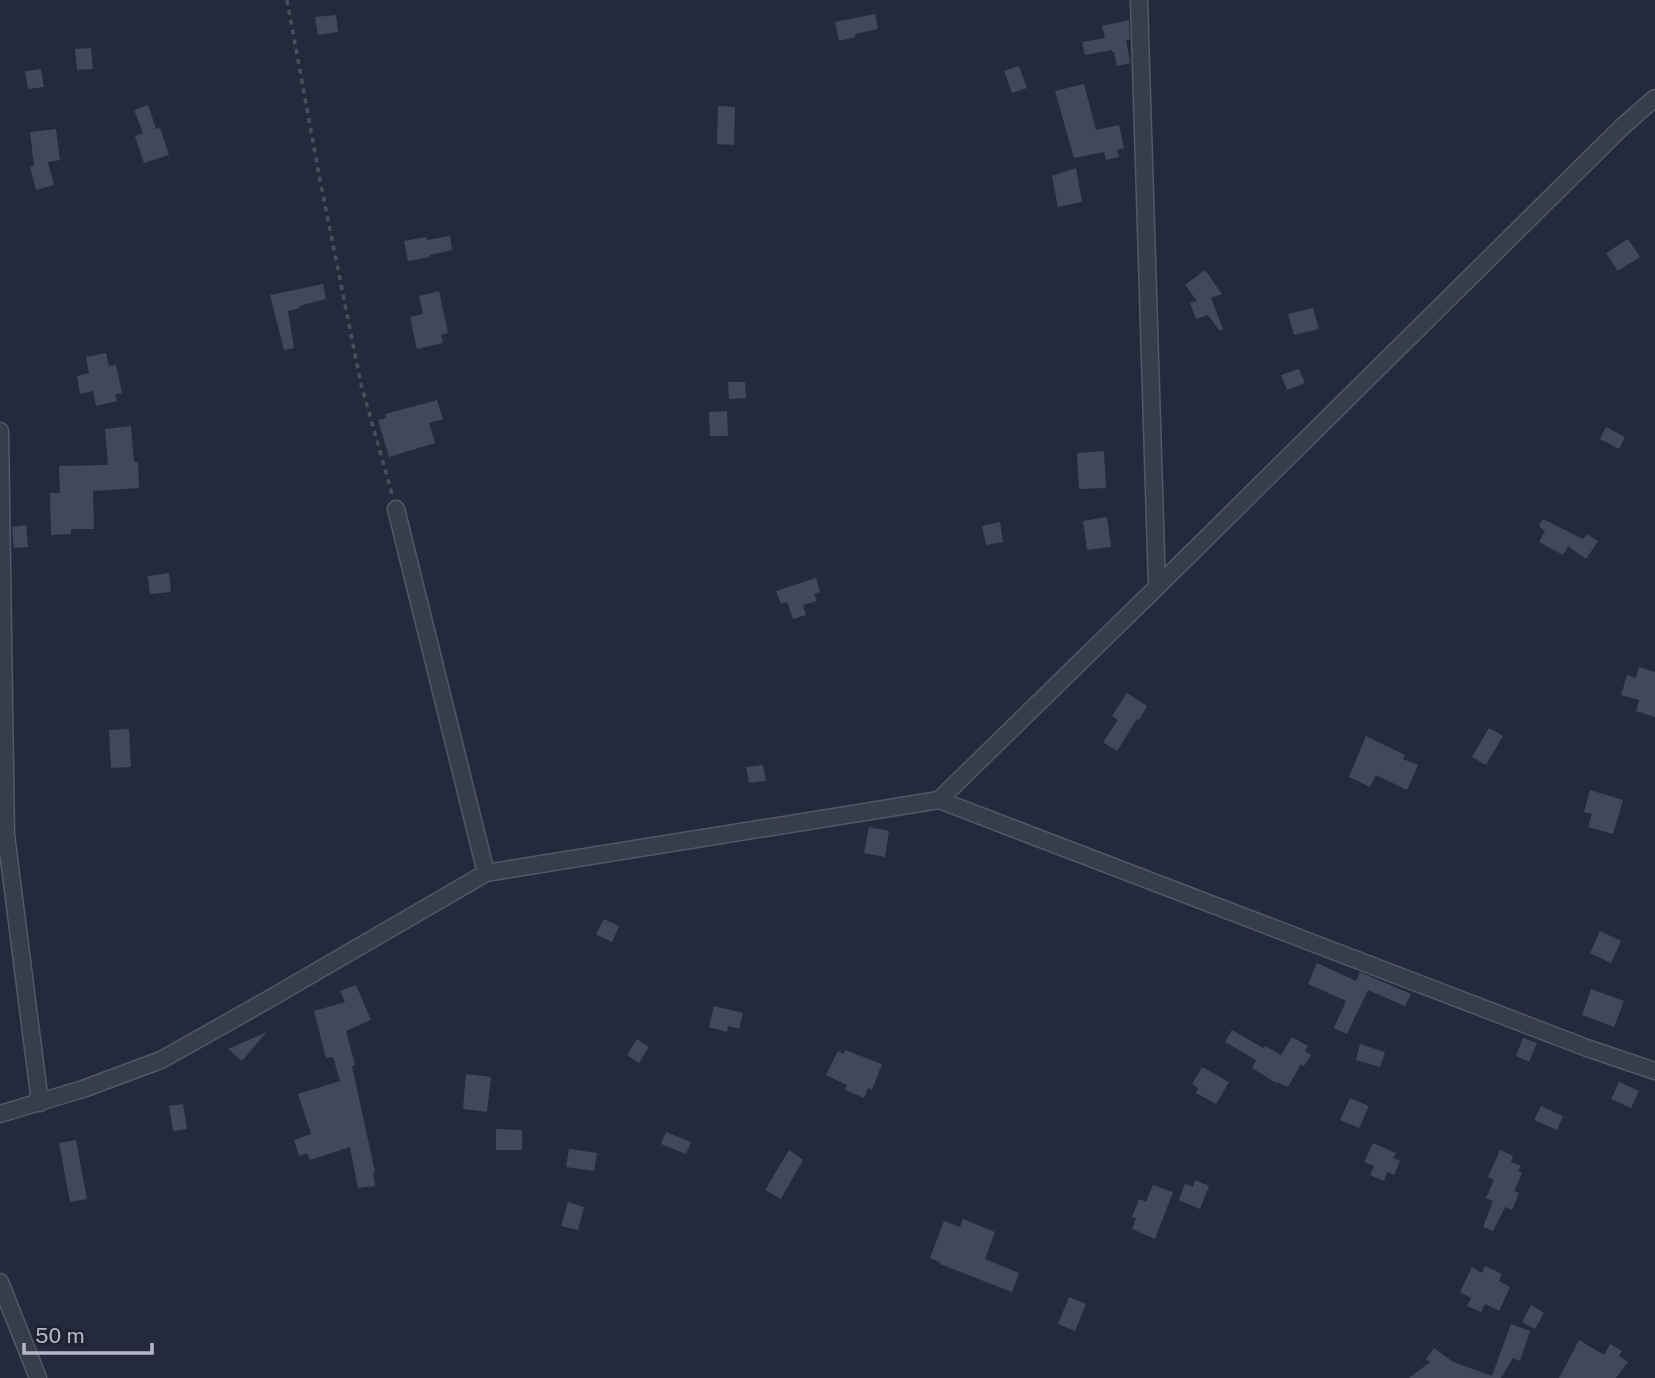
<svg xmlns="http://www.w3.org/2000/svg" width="1655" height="1378" viewBox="0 0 1655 1378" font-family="'Public Sans',sans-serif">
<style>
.building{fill:#40485b}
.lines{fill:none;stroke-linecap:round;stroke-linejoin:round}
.street-casing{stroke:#535867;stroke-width:19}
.path{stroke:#44535a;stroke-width:3.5;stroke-dasharray:5 5;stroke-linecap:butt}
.street{stroke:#383d4c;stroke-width:16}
</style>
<rect width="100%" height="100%" fill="#242a3c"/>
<path class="building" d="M 875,14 L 878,29 L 855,34 L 855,37 L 839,41 L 835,22 Z
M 336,15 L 338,32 L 318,35 L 315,17 Z
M 1129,20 L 1130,40 L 1126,40 L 1130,63 L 1117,66 L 1114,52 L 1112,52 L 1112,50 L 1085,55 L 1082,42 L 1105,38 L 1102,26 Z
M 91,48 L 93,69 L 77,70 L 75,49 Z
M 1019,66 L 1027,88 L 1012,93 L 1004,71 Z
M 41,69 L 44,87 L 28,89 L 25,71 Z
M 1084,84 L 1096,130 L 1119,125 L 1124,148 L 1117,150 L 1119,157 L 1106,160 L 1104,152 L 1074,158 L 1055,91 Z
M 148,105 L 156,129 L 160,128 L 169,155 L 144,163 L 135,136 L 143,133 L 134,110 Z
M 718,106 L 735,107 L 734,145 L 717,144 Z
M 56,129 L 60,160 L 48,162 L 54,185 L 36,190 L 30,167 L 34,166 L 30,132 Z
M 1076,168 L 1082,202 L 1058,207 L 1052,176 Z
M 450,236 L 452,250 L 430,255 L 430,257 L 408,261 L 404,241 L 426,237 L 427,240 Z
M 1628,239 L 1640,257 L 1618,271 L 1606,253 Z
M 1205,270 L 1222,294 L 1211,298 L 1223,329 L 1220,331 L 1208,315 L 1196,319 L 1190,303 L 1197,301 L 1185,285 Z
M 323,284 L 326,299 L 299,306 L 300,308 L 288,311 L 294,348 L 284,350 L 270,295 Z
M 439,291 L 448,333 L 441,335 L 443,343 L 417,349 L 410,317 L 423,314 L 419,296 Z
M 1313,308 L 1319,329 L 1294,335 L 1288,314 Z
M 106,353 L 109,366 L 116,365 L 122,393 L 115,394 L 117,401 L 96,406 L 93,391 L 80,394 L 77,376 L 89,373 L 86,357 Z
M 1299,369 L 1305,383 L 1287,390 L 1281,375 Z
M 728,382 L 745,382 L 746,398 L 729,399 Z
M 437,400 L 443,419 L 429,423 L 435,443 L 389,457 L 378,420 L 386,418 L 385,414 Z
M 727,411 L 728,436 L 710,436 L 709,412 Z
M 131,426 L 134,462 L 138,462 L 139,488 L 93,491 L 94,529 L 71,529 L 71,534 L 51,535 L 50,493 L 60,493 L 59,466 L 108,465 L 105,429 Z
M 1606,427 L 1625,437 L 1619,449 L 1600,439 Z
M 1104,451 L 1106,488 L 1079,489 L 1077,453 Z
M 1107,517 L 1111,547 L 1087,550 L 1083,521 Z
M 1543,519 L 1583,539 L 1587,534 L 1598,541 L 1586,559 L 1568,546 L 1563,555 L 1539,542 L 1545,531 L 1539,526 Z
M 1000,522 L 1003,542 L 986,545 L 982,526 Z
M 26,525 L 28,547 L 14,548 L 12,527 Z
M 169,573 L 171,592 L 150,594 L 148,576 Z
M 816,578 L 820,592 L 814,594 L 817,601 L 803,605 L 806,615 L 793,619 L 787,602 L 781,604 L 776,591 Z
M 1639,667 L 1655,672 L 1655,717 L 1636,711 L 1639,700 L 1621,695 L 1627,675 L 1636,678 Z
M 1127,693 L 1147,706 L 1139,720 L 1137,719 L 1117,751 L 1103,742 L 1118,720 L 1112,716 Z
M 1489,728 L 1503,736 L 1486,765 L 1472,757 Z
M 129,729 L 131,767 L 111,768 L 109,730 Z
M 1366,736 L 1405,755 L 1403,759 L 1418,765 L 1407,790 L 1376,775 L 1370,787 L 1349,777 Z
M 763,765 L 766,781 L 749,783 L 746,767 Z
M 1590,790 L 1623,800 L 1613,834 L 1588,827 L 1592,814 L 1584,812 Z
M 869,827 L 889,831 L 885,857 L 864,853 Z
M 604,919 L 619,926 L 612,942 L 596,934 Z
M 1600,931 L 1621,941 L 1611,963 L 1590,953 Z
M 1317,963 L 1356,981 L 1360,972 L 1411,994 L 1405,1006 L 1368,990 L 1347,1034 L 1334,1028 L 1346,1001 L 1308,984 Z
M 356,985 L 371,1020 L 346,1031 L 355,1065 L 352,1066 L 375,1172 L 373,1173 L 375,1186 L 358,1188 L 350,1147 L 310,1160 L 307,1153 L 299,1156 L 294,1140 L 311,1134 L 298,1094 L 340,1081 L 333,1057 L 326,1058 L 314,1011 L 345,1002 L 340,991 Z
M 1591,989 L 1624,1001 L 1614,1027 L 1582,1015 Z
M 714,1006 L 743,1013 L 739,1029 L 728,1026 L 727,1032 L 709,1027 Z
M 1232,1030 L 1263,1048 L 1265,1046 L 1281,1055 L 1292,1037 L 1308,1046 L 1305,1051 L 1311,1055 L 1304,1066 L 1301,1064 L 1288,1087 L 1277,1082 L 1276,1083 L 1252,1068 L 1256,1060 L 1225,1042 Z
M 267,1032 L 242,1061 L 228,1049 Z
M 1523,1038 L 1537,1043 L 1529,1062 L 1516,1056 Z
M 637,1039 L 649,1047 L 639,1063 L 627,1055 Z
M 1360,1044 L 1385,1052 L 1380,1067 L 1356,1060 Z
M 845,1050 L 882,1064 L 872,1090 L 868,1088 L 864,1098 L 845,1090 L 847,1085 L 826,1075 L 838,1051 L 844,1054 Z
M 1202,1067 L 1229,1082 L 1216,1104 L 1196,1093 L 1198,1088 L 1192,1084 Z
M 466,1074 L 491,1077 L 487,1112 L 463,1109 Z
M 1619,1082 L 1639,1091 L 1631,1108 L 1611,1099 Z
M 1350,1098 L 1369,1106 L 1359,1128 L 1340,1120 Z
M 183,1104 L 187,1129 L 173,1131 L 169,1106 Z
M 1541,1106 L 1563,1116 L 1557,1130 L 1534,1120 Z
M 496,1129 L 522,1130 L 522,1150 L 496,1150 Z
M 666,1132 L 691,1142 L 686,1154 L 661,1144 Z
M 76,1140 L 87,1199 L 70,1202 L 59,1143 Z
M 1373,1143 L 1396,1153 L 1393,1158 L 1400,1161 L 1394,1175 L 1387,1172 L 1384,1181 L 1370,1175 L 1374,1166 L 1364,1162 Z
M 569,1149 L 597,1153 L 594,1171 L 566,1167 Z
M 789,1150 L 803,1160 L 781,1199 L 765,1190 Z
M 1500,1150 L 1513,1156 L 1511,1162 L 1521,1166 L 1518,1171 L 1522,1173 L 1514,1191 L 1519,1193 L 1512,1210 L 1505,1207 L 1493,1231 L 1483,1227 L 1493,1201 L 1486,1198 L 1494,1180 L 1488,1177 Z
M 1195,1180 L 1209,1186 L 1200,1209 L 1179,1200 L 1185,1184 L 1193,1187 Z
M 1153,1185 L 1173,1192 L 1155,1239 L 1132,1229 L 1136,1218 L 1132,1217 L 1139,1199 L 1146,1202 Z
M 568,1202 L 584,1207 L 578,1230 L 561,1226 Z
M 963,1219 L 995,1232 L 985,1259 L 1019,1273 L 1012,1292 L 940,1264 L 941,1263 L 930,1258 L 944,1221 L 960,1227 Z
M 1485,1266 L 1502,1274 L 1499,1281 L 1510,1287 L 1499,1311 L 1485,1304 L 1481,1312 L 1467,1306 L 1471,1298 L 1460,1292 L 1472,1267 L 1482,1273 Z
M 1069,1297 L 1086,1304 L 1075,1331 L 1058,1324 Z
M 1531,1305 L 1544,1313 L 1535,1329 L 1522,1322 Z
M 1511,1324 L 1530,1331 L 1520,1361 L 1513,1358 L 1501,1378 L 1409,1378 L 1430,1362 L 1426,1359 L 1434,1348 L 1453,1362 L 1492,1376 Z
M 1579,1340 L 1604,1355 L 1610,1344 L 1622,1351 L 1619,1356 L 1628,1362 L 1616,1378 L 1559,1378 Z"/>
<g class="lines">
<defs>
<path id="street" d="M 1139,0 L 1157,587
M 0,431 L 6,835 L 40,1103
M 396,509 L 486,873
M 939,800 L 1587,1048 L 1655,1071
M 0,1114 L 83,1089 L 161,1060 L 264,1002 L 486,873 L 939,800 L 1157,587 L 1623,126 L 1655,98
M 0,1282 L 38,1378"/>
</defs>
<use href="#street" class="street-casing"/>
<path class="path" d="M 287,0 L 320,180 L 361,384 L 392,494"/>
<use href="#street" class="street"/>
</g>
<path d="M24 1343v10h128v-10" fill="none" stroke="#b4b8c7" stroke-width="3.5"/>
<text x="35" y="1343" font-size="21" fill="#b4b8c7" stroke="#1d2231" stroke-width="5" paint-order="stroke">50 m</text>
</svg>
